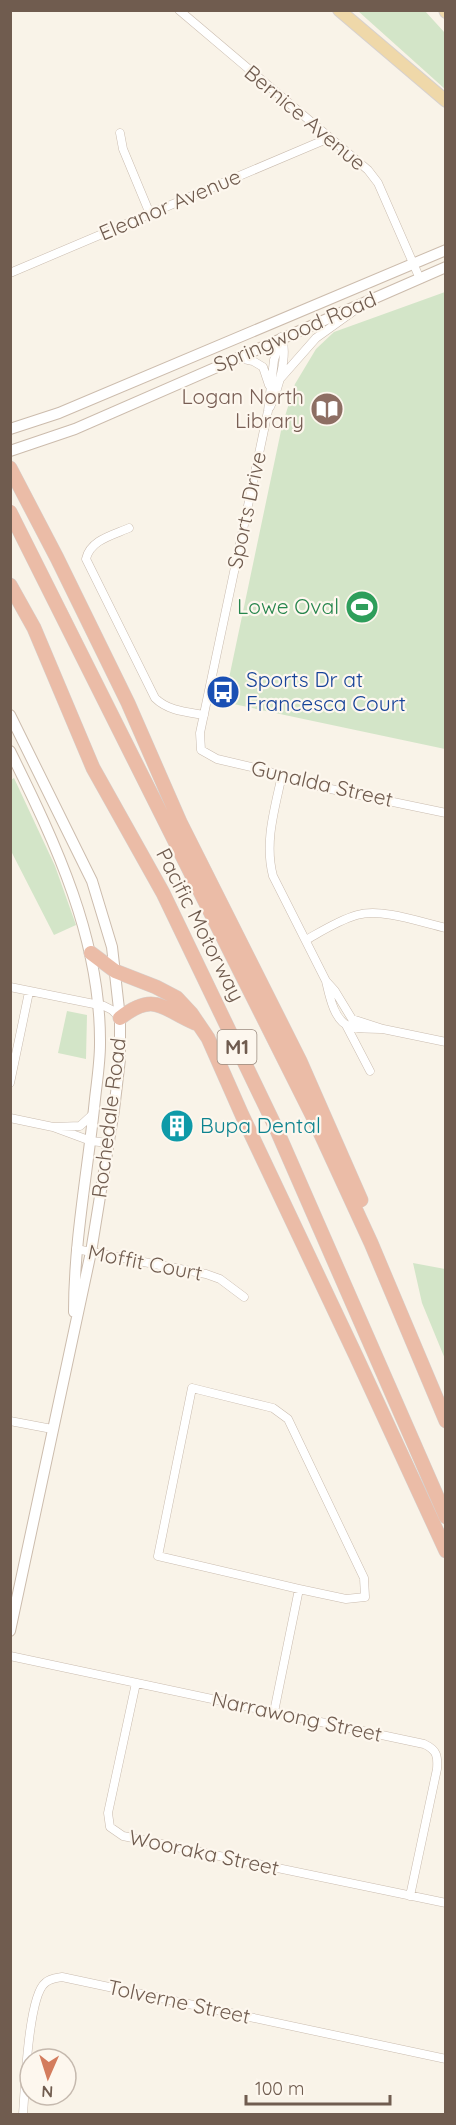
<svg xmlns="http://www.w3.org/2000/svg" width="456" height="2125" viewBox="0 0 456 2125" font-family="Quicksand,sans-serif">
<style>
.green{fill:#d3e5c8}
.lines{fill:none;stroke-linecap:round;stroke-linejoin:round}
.minor-casing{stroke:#cabcaf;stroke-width:9}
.secondary-casing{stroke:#ccbcad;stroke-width:12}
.primary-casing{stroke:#d7d1ce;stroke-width:14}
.motorway-casing{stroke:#d7d1ce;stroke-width:15}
.minor{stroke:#fff;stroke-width:8}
.secondary{stroke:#fff;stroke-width:10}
.primary{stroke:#efd8a9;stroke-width:12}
.motorway{stroke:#ebbca7;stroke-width:14}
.labels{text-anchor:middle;stroke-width:4.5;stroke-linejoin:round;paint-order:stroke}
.shield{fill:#fdf7ee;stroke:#9a8a7f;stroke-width:1.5}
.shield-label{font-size:20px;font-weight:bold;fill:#705c4f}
.street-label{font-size:21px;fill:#705c4f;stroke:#fdf7ee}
.education-label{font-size:21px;fill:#785e54;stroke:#fdf7ee;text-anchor:end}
.leisure-label{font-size:21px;fill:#27864d;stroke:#fdf7ee;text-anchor:end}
.transit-label{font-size:21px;fill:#164399;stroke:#fdf7ee;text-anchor:start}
.culture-label{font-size:21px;fill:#0d838f;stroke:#fdf7ee;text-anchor:start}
</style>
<rect width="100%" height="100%" fill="#f9f3e8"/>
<path class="green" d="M 358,11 L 425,11 L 445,33 L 445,89 Z
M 445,292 L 445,749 L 224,702 L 282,426 L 295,384 L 316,349 L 334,332 Z
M 14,778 L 55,866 L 76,925 L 54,935 L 11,851 L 11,780 Z
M 67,1011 L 87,1015 L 86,1059 L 58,1053 Z
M 413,1263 L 445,1269 L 445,1359 L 422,1303 Z"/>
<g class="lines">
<defs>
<path id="minor" d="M 179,10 L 368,170 L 378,183 L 420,279
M 120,133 L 123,149 L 150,214
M 10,273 L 329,138
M 281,337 L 274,360 L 268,411 L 200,733 L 201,750 L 217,759 L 260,769 L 321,787 L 446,813
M 239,358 L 253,361 L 263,367 L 269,385
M 279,380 L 316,338 L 355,310
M 270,407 C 278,390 288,356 282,338
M 129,528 C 113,535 90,540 86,559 L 155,698 C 168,711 187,712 204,715
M 282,775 C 275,808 264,842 273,876 L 326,981
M 306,940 C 322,931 339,920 357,915 C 382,908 420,922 446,928
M 10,987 L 104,1006 L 112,1010 L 120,1018
M 346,1025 L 370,1071
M 383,1029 C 373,1028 360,1030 349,1026 C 334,1021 329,994 326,981 L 335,991 L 352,1019 L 383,1029 L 446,1042
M 10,1083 L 29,992
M 10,1118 L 53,1127 L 91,1141 L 108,1143
M 54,1127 L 80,1126 L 92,1115
M 76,1249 L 206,1274 L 220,1279 L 244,1297
M 192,1388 L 273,1408 L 288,1419 L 364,1578 L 365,1597 L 346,1599 L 299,1589 L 158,1556 Z
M 10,1421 L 52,1429
M 10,1656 L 424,1744 C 437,1750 438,1756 437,1769 L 410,1896
M 136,1683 L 108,1813 L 110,1827 L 123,1836 L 446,1903
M 274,1712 L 299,1589
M 23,2114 C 25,2090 28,1997 45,1983 C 50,1978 56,1978 62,1977 L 446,2059"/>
<path id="secondary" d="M 10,429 L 59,413 L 446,250
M 10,451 L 75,429 L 446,267
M 10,715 L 92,881 L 112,947 L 120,1018 L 120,1059 L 114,1110 L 91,1252 L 10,1631
M 10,751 C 56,844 101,939 100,1044 C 100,1062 97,1081 95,1099 C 88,1170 74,1240 74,1312"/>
<path id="primary" d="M 339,10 L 446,101
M 445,10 L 446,12"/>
<path id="motorway" d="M 10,468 L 57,558 L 128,703 L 180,822 L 300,1061 L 361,1200
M 10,512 L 313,1117 L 371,1243 L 446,1421
M 10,585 L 34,628 L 93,768 L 163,893 L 275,1126 L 446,1517
M 91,953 L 115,971 L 156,987 L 177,998 L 191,1013 L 208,1038 L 242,1115 L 356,1356 L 446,1551
M 120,1018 C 155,991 162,1009 195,1023"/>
</defs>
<use href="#minor" class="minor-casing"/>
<use href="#secondary" class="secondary-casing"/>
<use href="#primary" class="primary-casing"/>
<use href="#motorway" class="motorway-casing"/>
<use href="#minor" class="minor"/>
<use href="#secondary" class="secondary"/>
<use href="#primary" class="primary"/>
<use href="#motorway" class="motorway"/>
</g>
<defs>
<symbol id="library-disc" viewBox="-11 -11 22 22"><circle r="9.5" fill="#8d6e63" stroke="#fdf7ee"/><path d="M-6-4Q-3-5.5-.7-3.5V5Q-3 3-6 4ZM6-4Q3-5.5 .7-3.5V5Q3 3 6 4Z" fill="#fff"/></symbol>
<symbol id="stadium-disc" viewBox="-11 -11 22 22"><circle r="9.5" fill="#2e9e5b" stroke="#fdf7ee"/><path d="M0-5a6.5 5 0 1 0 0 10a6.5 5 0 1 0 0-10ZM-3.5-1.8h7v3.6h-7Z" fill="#fff"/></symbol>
<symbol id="bus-disc" viewBox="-11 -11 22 22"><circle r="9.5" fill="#1a4fb4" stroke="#fdf7ee"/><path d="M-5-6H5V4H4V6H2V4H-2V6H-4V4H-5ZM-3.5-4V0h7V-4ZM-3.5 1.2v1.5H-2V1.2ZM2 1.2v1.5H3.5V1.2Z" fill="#fff"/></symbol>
<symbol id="building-disc" viewBox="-11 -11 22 22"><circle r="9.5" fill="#0f9aa8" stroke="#fdf7ee"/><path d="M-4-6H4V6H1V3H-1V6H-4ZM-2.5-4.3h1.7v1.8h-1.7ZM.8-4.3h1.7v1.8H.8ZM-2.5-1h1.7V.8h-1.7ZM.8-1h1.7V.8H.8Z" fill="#fff"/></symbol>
</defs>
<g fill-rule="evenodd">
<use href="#library-disc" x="308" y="390" width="38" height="38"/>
<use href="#stadium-disc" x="343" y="588" width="38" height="38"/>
<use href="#bus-disc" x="204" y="673" width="38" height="38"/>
<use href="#building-disc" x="158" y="1107" width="38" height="38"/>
</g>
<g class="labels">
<rect class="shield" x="217.5" y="1030" width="39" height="34" rx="4.5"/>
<g class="shield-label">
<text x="237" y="1054">M1</text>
</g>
<g class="street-label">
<text transform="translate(305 118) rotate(40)" y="7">Bernice Avenue</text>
<text transform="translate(170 205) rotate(-23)" y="7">Eleanor Avenue</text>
<text transform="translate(295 332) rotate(-23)" y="7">Springwood Road</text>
<text transform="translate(247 510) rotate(-78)" y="7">Sports Drive</text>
<text transform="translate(322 784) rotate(13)" y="7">Gunalda Street</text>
<text transform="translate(200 925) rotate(63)" y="7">Pacific Motorway</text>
<text transform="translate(109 1118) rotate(-83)" y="7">Rochedale Road</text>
<text transform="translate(145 1263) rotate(11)" y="7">Moffit Court</text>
<text transform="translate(297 1717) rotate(12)" y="7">Narrawong Street</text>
<text transform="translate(204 1853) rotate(12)" y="7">Wooraka Street</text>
<text transform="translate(179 2002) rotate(12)" y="7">Tolverne Street</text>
</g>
<g class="education-label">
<text x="304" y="404">Logan North<tspan x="304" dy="24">Library</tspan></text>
</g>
<g class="leisure-label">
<text x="339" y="614">Lowe Oval</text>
</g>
<g class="transit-label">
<text x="246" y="687">Sports Dr at<tspan x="246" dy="24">Francesca Court</tspan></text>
</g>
<g class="culture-label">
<text x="200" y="1133">Bupa Dental</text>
</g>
</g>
<rect width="456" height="2125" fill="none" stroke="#705c4f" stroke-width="24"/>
<g transform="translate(48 2077) rotate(183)"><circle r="28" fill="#fdf7ee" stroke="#c5b9ae" stroke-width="1.5"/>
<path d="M0-4.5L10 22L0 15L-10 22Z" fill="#d37c5d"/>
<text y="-9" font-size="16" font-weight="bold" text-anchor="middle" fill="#705c4f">N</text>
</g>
<path d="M246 2095v9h144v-9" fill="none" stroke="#705c4f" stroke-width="3"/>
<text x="255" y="2095" font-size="18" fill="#705c4f" stroke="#fdf7ee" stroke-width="4.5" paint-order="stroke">100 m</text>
</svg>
